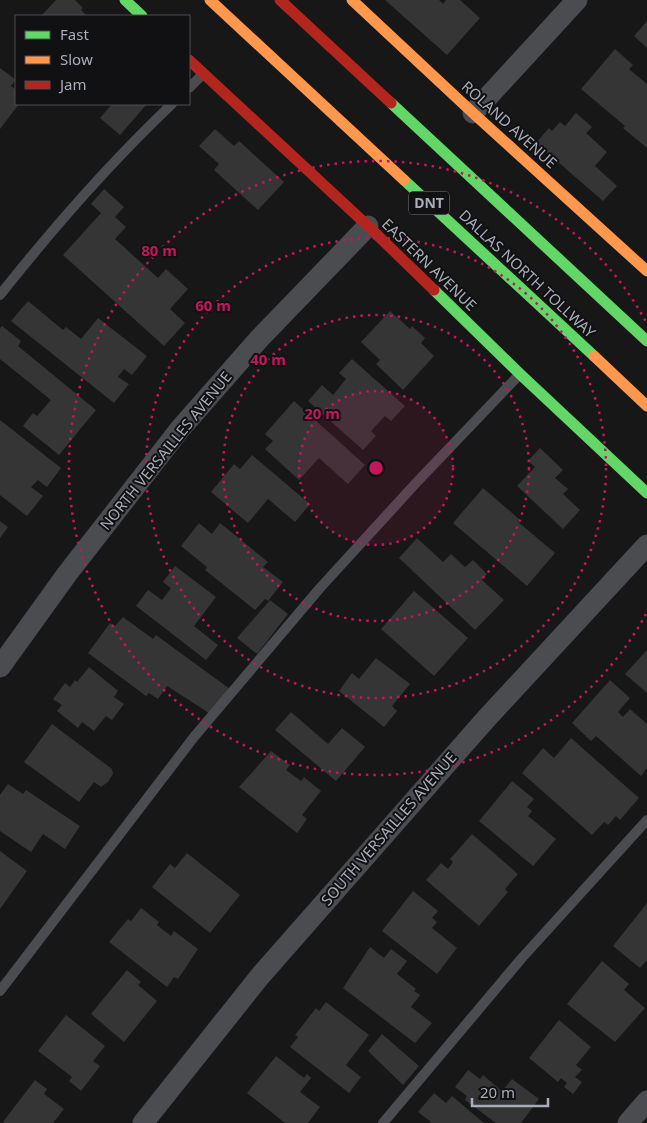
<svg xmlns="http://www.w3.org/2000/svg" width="647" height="1123" viewBox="0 0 647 1123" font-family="'Noto Sans',sans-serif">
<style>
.building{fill:#353536}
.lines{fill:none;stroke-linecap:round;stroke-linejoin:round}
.lane{stroke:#4b4c50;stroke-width:10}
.street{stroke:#4b4c50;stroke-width:21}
.fast{stroke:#63d668;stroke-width:11}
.slow{stroke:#ff974d;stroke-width:11}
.jam{stroke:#b3261e;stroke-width:11}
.ring{fill:none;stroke:#c2185b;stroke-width:2.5;stroke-dasharray:2.5 5}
.labels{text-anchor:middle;stroke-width:4;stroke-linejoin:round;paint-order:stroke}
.shield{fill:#111113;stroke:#7b7e86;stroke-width:1}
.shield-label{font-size:14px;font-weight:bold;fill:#a8adb8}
.street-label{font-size:15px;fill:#a8adb8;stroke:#111113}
.centre{fill:#c2185b;stroke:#111113;stroke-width:2.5}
.ring-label{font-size:15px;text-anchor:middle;font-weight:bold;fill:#c2185b;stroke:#111113;stroke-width:4;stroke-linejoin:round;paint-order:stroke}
</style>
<rect width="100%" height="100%" fill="#171717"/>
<path class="building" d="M 56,0 L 75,0 L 83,8 L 81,10 L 87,16 L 41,16 Z
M 385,0 L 439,0 L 443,4 L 446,0 L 460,0 L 480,18 L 447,55 Z
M 647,21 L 647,48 L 634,36 Z
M 615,49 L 633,65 L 629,69 L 647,84 L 647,148 L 623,128 L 625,126 L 581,89 Z
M 0,68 L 16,80 L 11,86 L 16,90 L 16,104 L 19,104 L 0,129 Z
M 112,104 L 147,104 L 120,135 L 100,118 Z
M 576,113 L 592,127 L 586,133 L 607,152 L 595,166 L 617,186 L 603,201 L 536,143 L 549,128 L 552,131 L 560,122 L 565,126 Z
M 215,129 L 234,146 L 239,141 L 284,182 L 258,210 L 214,170 L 219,164 L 199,146 Z
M 104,189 L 124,207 L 115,217 L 126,227 L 115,239 L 158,278 L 166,269 L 188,289 L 170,309 L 185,323 L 164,346 L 63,255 L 101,213 L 91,204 Z
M 28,301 L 63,330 L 66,327 L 81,339 L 98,318 L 147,356 L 132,375 L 124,369 L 118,377 L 129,384 L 114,403 L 11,321 Z
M 390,311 L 410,329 L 412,326 L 425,338 L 421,343 L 434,356 L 403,390 L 376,364 L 380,360 L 361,342 Z
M 2,326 L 21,341 L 18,346 L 96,410 L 59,455 L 23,426 L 33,413 L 37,416 L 51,400 L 0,359 L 0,328 Z
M 352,359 L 405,406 L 391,421 L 385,416 L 371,431 L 376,436 L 363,450 L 308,401 L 322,385 L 333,395 L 346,379 L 339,373 Z
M 294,401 L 365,465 L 348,484 L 319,458 L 299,480 L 265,449 L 273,441 L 265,434 Z
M 0,420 L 61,468 L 47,487 L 38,480 L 31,487 L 43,496 L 27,516 L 0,495 Z
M 540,448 L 563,470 L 555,478 L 568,489 L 563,494 L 580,510 L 563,529 L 517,486 L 535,467 L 528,461 Z
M 252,455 L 310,504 L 295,522 L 268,499 L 248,523 L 211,492 L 234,464 L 240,469 Z
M 483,488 L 519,519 L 517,521 L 555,553 L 527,586 L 453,523 Z
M 0,521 L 8,527 L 0,538 Z
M 199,523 L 212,534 L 220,523 L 268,562 L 263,567 L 283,582 L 268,601 L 265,599 L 255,610 L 205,570 L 207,567 L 181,546 Z
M 417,538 L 443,562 L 451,554 L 465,567 L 473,560 L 487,574 L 482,580 L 504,600 L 475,630 L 399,558 Z
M 175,566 L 216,597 L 194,626 L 218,645 L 206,660 L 136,606 L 148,590 L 162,600 L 171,588 L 163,582 Z
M 414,591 L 468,638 L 434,676 L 381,629 Z
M 270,600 L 288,614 L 257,654 L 237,638 Z
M 123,617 L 153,639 L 156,635 L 230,689 L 212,715 L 167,686 L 158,699 L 149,693 L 146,696 L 88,653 L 110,623 L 115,626 Z
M 647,650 L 647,693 L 625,674 Z
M 376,658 L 410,684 L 392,706 L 397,711 L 384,727 L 339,691 L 352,673 L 359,679 Z
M 89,667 L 118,691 L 114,697 L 124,704 L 112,720 L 106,716 L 94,731 L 82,722 L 78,728 L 57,711 L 62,705 L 53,699 L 65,683 L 70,687 L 75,680 L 77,682 Z
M 610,680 L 630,698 L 618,712 L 623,717 L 630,709 L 647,724 L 647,768 L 641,776 L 596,736 L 591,741 L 572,723 Z
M 291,712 L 328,744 L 342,728 L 365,747 L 336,781 L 275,730 Z
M 52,724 L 112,769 L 113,774 L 108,782 L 101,787 L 94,782 L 79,802 L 24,762 Z
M 571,738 L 639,798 L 620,820 L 616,816 L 608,825 L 604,822 L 592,835 L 522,773 L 543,748 L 554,758 Z
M 271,751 L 290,765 L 286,770 L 301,781 L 304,777 L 321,791 L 302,815 L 307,819 L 297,833 L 239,787 Z
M 512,781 L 534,799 L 527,807 L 532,811 L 528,816 L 556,839 L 533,866 L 479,821 Z
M 8,784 L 23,794 L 26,790 L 80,826 L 65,849 L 43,834 L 31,852 L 0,831 L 0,795 Z
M 472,834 L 518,874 L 505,889 L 508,892 L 479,926 L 426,880 L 441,863 L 448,869 L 453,862 L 450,859 Z
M 0,851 L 27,871 L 0,909 Z
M 187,853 L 240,895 L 210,933 L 152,887 L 170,864 L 175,868 Z
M 413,891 L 438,911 L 432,918 L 437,922 L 432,928 L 457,948 L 437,974 L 382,931 Z
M 647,903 L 647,960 L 640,968 L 613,946 Z
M 141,908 L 159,922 L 157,925 L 171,936 L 174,931 L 198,949 L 178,979 L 174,977 L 167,987 L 109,942 L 128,919 L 131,921 Z
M 370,947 L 384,958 L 391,949 L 407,961 L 397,974 L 416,989 L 414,991 L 420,995 L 411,1007 L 432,1023 L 415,1043 L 343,988 Z
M 602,961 L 629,984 L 624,990 L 645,1008 L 615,1042 L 567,1004 Z
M 127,970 L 141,982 L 138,985 L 157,1001 L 124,1042 L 91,1014 Z
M 326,1002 L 369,1035 L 346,1065 L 361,1077 L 349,1093 L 290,1047 L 298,1037 L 295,1035 L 316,1008 L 319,1011 Z
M 66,1015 L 105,1046 L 93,1061 L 100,1066 L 81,1091 L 69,1081 L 72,1077 L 38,1051 Z
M 559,1020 L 591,1047 L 576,1065 L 582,1070 L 575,1077 L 582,1082 L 573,1094 L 564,1087 L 567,1083 L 561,1078 L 558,1082 L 529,1058 Z
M 382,1034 L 419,1066 L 403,1085 L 368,1051 Z
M 276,1056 L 304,1078 L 307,1074 L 311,1078 L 300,1092 L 320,1107 L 308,1123 L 285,1123 L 247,1093 Z
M 468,1070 L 480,1079 L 483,1075 L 502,1091 L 512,1079 L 539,1099 L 521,1123 L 496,1123 L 465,1100 L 467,1096 L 455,1087 Z
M 35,1080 L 47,1089 L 44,1094 L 64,1109 L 53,1123 L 4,1123 L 3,1122 Z
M 434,1093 L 446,1103 L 452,1096 L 484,1123 L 429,1123 L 431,1122 L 418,1112 Z"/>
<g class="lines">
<path class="lane" d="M 189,88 L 202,75
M 0,295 C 53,228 110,163 172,104
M 0,991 L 194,737 L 320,588 L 416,483 L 519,375
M 383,1123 L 521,959 L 647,820"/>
<path class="street" d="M 473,113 L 577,0
M 0,667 L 67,574 L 180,429 L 259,339 L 368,226
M 143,1123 L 261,975 L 486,719 L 647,545
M 628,1123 L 647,1101"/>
<path class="fast" d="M 125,0 L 142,16
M 391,103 L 647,341
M 404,180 L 594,356
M 434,290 L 520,374 L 647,493"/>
<path class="slow" d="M 210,0 L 404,180
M 352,0 L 473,113 L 647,271
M 594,356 L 647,406"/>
<path class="jam" d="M 280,0 L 391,103
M 189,60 L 368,226 L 434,290"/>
</g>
<circle cx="376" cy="468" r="77" fill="#c2185b" fill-opacity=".12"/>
<g class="ring">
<circle cx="376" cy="468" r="77"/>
<circle cx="376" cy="468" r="153"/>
<circle cx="376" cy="468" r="230"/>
<path d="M646 614A307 307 0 1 1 646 322"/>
</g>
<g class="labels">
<rect class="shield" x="409" y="191.5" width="40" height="23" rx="4"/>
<g class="shield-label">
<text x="429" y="208">DNT</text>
</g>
<g class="street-label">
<text transform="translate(509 125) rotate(42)" y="5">ROLAND AVENUE</text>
<text transform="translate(429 265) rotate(44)" y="5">EASTERN AVENUE</text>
<text transform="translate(527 274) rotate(43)" y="5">DALLAS NORTH TOLLWAY</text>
<text transform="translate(166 451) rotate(-51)" y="5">NORTH VERSAILLES AVENUE</text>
<text transform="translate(389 829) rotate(-49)" y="5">SOUTH VERSAILLES AVENUE</text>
</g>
</g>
<circle cx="376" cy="468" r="8" class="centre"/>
<g class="ring-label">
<text x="159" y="256">80 m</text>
<text x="213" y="311">60 m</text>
<text x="268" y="365">40 m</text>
<text x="322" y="419">20 m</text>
</g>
<rect x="15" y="15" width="175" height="90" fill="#111113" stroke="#4d4f55"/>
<rect x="25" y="31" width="25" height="8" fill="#63d668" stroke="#4d4f55"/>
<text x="60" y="40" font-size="15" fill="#a8adb8">Fast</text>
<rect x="25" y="56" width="25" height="8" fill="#ff974d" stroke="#4d4f55"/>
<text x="60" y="65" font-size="15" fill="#a8adb8">Slow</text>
<rect x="25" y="81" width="25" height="8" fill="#b3261e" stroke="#4d4f55"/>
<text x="60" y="90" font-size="15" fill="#a8adb8">Jam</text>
<path d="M472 1098v8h76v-8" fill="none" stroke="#a8adb8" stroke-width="2.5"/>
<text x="480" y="1098" font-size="15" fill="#a8adb8" stroke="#111113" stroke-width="4" paint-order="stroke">20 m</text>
</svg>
